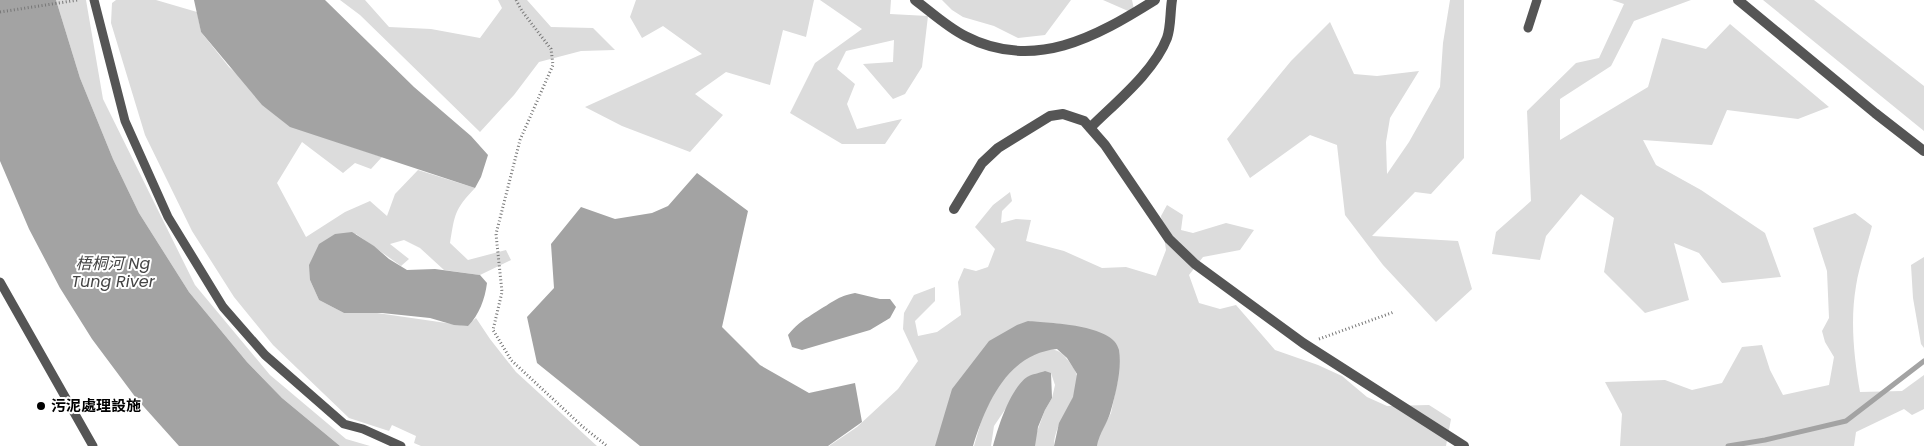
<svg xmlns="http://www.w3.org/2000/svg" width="1924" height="446" viewBox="0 0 1924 446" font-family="Poppins,'Noto Sans SC',sans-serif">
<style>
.green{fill:#dcdcdc}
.water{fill:#a3a3a3}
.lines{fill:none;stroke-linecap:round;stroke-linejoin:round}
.stream{stroke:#a3a3a3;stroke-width:5}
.path{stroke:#777;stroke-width:3;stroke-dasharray:1 2.5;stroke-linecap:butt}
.lane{stroke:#555;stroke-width:9}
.street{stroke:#555;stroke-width:10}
.poi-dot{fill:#000;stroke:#fff;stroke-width:2}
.labels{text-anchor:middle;stroke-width:4;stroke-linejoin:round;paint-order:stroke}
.poi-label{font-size:15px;font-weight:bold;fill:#000;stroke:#fff;text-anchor:start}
.water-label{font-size:16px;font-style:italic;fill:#444;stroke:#fff}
</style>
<rect width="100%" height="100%" fill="#fff"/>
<path class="green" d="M 56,0 L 86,0 L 103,99 L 195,285 L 270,375 L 346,439 L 370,446 L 340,446 L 282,398 L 247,362 L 189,292 L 139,213 L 113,159 L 80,78 Z
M 116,0 L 156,0 L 197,12 L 201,32 L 229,67 L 296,128 L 382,157 L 371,169 L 355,163 L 343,173 L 302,142 L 277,183 L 306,237 L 345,212 L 370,201 L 387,216 L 395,194 L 418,170 L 475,188 C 454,210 455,214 450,243 L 468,260 L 506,250 L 511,260 L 480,275 L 444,270 L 420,248 L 404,240 L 390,244 L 409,259 L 401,266 L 356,234 L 310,280 L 319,300 L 344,313 L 377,313 L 467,326 L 476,318 L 490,339 L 516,372 L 597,446 L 421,446 L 414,443 L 416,436 L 392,425 L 389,431 L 349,418 L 273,345 L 234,297 L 192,231 L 145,135 L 111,23 L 112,3 Z
M 340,0 L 365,0 L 389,27 L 431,29 L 480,38 L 502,8 L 498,0 L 527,0 L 551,27 L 593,28 L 615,50 L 581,51 L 539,62 L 514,95 L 480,132 L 360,15 Z
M 636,0 L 814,0 L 806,37 L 783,30 L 770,85 L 726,72 L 695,94 L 723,115 L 690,152 L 622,126 L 585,107 L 702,54 L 663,26 L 642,38 L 630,17 Z
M 820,0 L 891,0 L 890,14 L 928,16 L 922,67 L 905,94 L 893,99 L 863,64 L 893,62 L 894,40 L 846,51 L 837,69 L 855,84 L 847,104 L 857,129 L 902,119 L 885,144 L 842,144 L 790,113 L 815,63 L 862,29 Z
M 942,0 L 1071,0 L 1045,35 L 1018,38 L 994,26 L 963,17 L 952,10 Z
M 1103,0 L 1132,0 L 1135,14 Z
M 1450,0 L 1464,0 L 1464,158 L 1431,194 L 1415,192 L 1372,236 L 1458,241 L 1472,289 L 1436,322 L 1383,265 L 1345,215 L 1337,145 L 1310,135 L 1250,178 L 1227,139 L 1291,61 L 1330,22 L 1354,74 L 1377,76 L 1419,71 L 1390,118 L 1386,142 L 1387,174 L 1409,142 L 1440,87 L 1443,43 Z
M 1612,0 L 1691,0 L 1634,21 L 1611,66 L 1560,99 L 1560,140 L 1648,87 L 1662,38 L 1706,49 L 1730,24 L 1829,107 L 1798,119 L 1727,110 L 1712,145 L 1643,140 L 1656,165 L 1701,190 L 1765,233 L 1781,277 L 1722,283 L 1699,253 L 1674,243 L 1689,300 L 1645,313 L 1604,272 L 1614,218 L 1581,194 L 1546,236 L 1540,260 L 1492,254 L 1496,232 L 1531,201 L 1527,111 L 1576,63 L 1599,58 L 1624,4 Z
M 1763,0 L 1814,0 L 1924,86 L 1924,131 Z
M 1010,192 L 1012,201 L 1002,211 L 1001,223 L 1016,219 L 1031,220 L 1026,241 L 1064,251 L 1102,268 L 1126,267 L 1156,276 L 1166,250 L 1161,216 L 1167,205 L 1183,215 L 1181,230 L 1193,233 L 1226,223 L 1254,230 L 1240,250 L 1203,257 L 1189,275 L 1199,303 L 1220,309 L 1236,305 L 1275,350 L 1318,365 L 1342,376 L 1367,397 L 1387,406 L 1429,405 L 1451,419 L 1446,446 L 1097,446 L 1098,438 L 1111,413 L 1118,379 L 1028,321 L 939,446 L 829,446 L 857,427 L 898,389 L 918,361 L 903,329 L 904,313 L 914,295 L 935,287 L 935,301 L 915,321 L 918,336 L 937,332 L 961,315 L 958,282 L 964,268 L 976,271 L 988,267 L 995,249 L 975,227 L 993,205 Z
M 1855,213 L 1872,226 C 1867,246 1859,266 1856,286 C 1850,321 1854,357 1860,392 L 1902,391 L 1924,375 L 1924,409 L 1912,415 L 1904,409 L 1856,432 L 1854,446 L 1620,446 L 1622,414 L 1605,382 L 1665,380 L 1692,390 L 1722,383 L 1742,347 L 1762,345 L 1770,370 L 1783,395 L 1829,385 L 1834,357 L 1825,342 L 1822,331 L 1829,318 L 1827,271 L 1813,228 Z
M 1924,257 L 1924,348 L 1921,344 L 1913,298 L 1911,265 Z
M 1040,349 C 1056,349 1060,349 1070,363 C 1072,366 1075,370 1076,373 C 1085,393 1053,421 1054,446 L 1035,446 L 1035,437 L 1045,410 L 1052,398 L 1055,385 L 1051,373 L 1027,377 L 994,426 L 991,446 L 974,446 L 983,415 L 1003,375 Z"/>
<path class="water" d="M 0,0 L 56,0 L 80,78 L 113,159 L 139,213 L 189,292 L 247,362 L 282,398 L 340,446 L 179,446 L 136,398 L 92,339 L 60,288 L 29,229 L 0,161 Z
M 194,0 L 325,0 L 414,87 L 471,136 L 488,155 L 481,177 L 475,188 L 290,127 L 262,105 L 201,32 Z
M 697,173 L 748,211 L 722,327 L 760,365 L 809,393 L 855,383 L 862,422 L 828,446 L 640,446 L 537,363 L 527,317 L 554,288 L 551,244 L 581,207 L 615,219 L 652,213 L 668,206 Z
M 352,232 L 374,246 L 389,259 L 407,270 L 435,269 L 480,275 L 487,283 C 485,299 479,315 468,326 L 454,325 L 430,318 L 382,313 L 344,313 L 319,300 L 310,280 L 309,265 L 319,244 L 335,234 Z
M 855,293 L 880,299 L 890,299 L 896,307 L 890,318 L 870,330 L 802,350 L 792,347 L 788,335 C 800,321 804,320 819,310 C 835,301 836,297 855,293 Z
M 1028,321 C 1048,323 1114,324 1119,350 C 1122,369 1116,392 1111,410 C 1108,423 1099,433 1097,446 L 1054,446 L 1059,423 L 1073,397 L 1077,374 L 1067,358 L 1057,349 C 1007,354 986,404 973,446 L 935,446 L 952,389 L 989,341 L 1017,325 Z
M 1045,371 L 1051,373 L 1052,398 L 1045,410 L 1038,427 L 1035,446 L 993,446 C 998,427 1010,389 1027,377 C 1032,374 1040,373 1045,371 Z"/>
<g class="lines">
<path class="stream" d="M 1728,446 L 1765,440 L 1846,421 L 1924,361"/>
<path class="path" d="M 516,0 L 522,11 L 551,49 L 553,65 L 520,140 L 496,234 L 502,292 L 493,330 L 511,360 L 583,427 L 607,446
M 0,12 L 78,0
M 1319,339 L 1394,312"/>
<path class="lane" d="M 94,0 L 125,121 L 168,217 L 223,307 L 265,355 L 344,424 L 363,429 L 401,446
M 1528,28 L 1537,0
M 0,282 L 93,446"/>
<path class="street" d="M 915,0 C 931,12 947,27 965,36 C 1034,72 1096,37 1155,0
M 1738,0 L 1875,113 L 1924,151
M 1090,128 C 1115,103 1154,72 1167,38 C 1171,27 1170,12 1172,0
M 954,209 L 982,163 L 998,148 L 1050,116 L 1063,114 L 1084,121 L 1105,145 L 1169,239 L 1195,264 L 1303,343 L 1464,446"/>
</g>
<circle class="poi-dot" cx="41" cy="406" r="5"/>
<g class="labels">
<g class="poi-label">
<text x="51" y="411">污泥處理設施</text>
</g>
<g class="water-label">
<text x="113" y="269">梧桐河 Ng<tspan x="113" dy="18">Tung River</tspan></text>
</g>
</g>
</svg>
